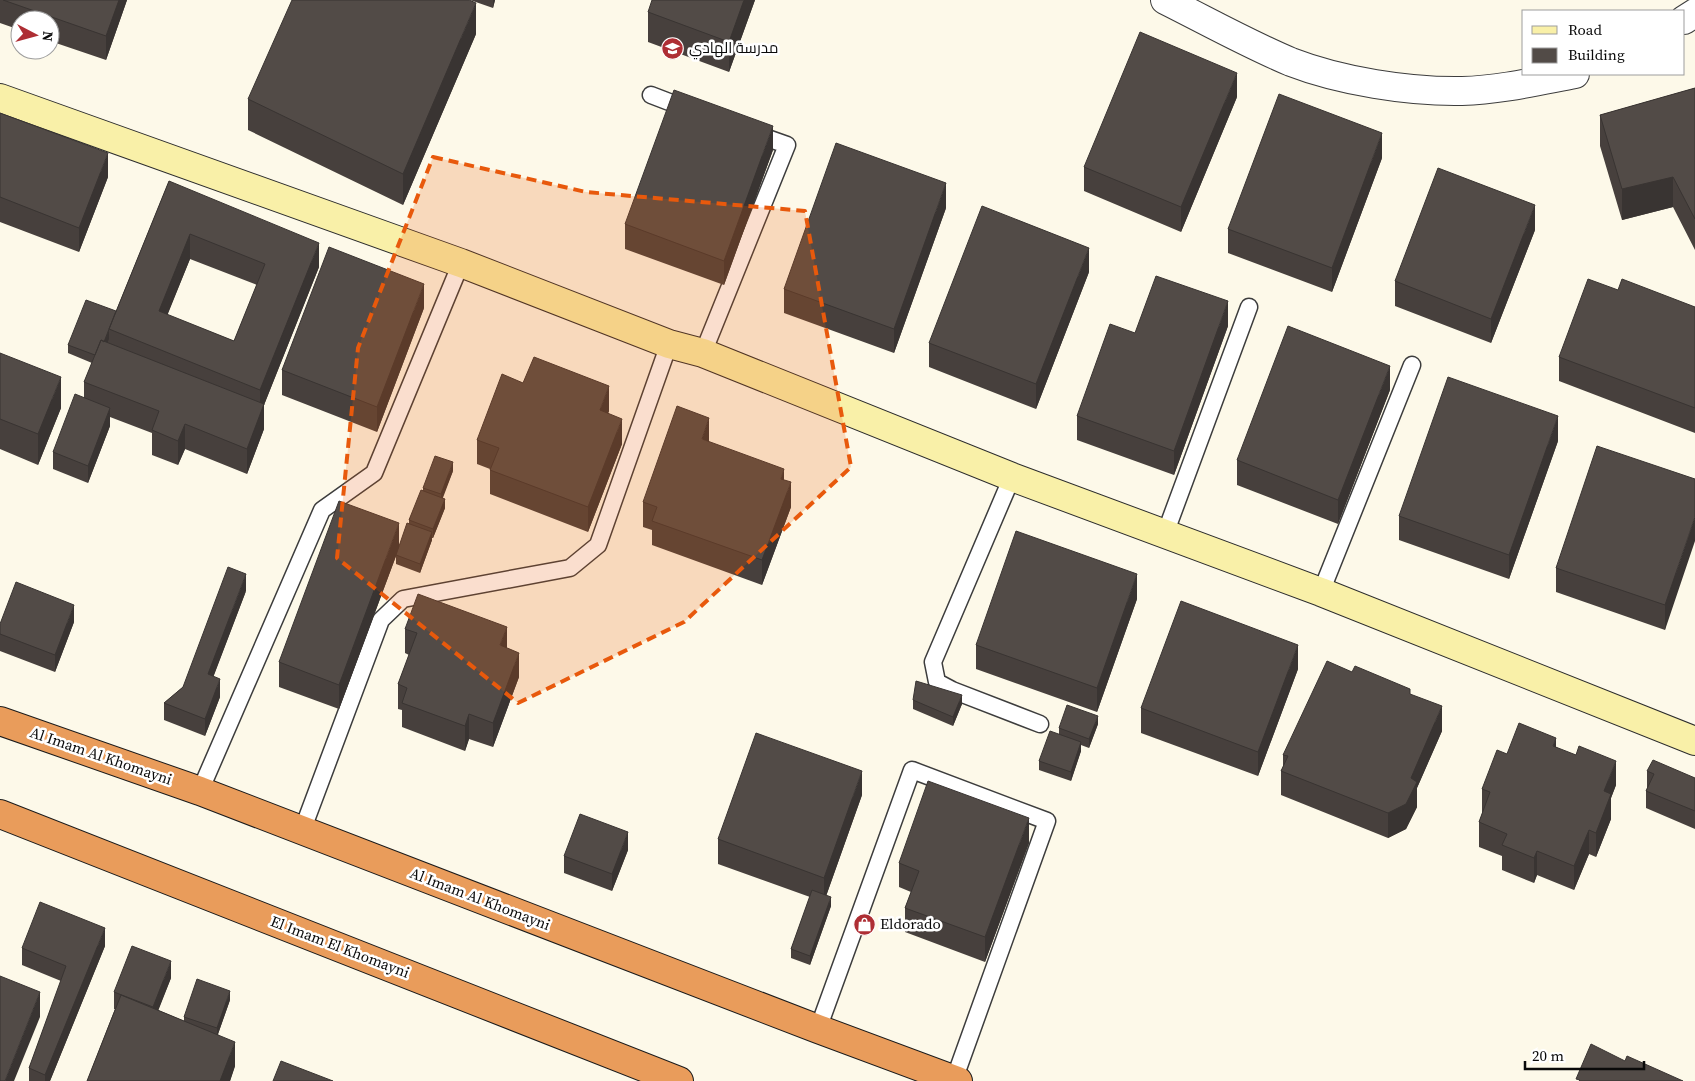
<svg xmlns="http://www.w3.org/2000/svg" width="1695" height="1081" viewBox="0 0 1695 1081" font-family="'Source Serif 4',Cairo,serif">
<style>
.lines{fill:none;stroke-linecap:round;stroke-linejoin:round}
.lane-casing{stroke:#3d3d3d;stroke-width:19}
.street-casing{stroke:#3d3d3d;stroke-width:30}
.secondary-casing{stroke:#2c2c2c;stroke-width:30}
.highway-casing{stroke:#1b1b1b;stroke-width:30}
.lane{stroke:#fff;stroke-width:16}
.street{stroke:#fff;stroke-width:28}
.secondary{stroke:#f9f0a8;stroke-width:28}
.highway{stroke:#e99c5b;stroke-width:28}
.wall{fill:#47403d;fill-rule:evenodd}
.shaded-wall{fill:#393432}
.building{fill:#524b47;stroke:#393432;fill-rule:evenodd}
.marked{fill:#e8590c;fill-opacity:0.2;stroke:#e8590c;stroke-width:4;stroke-dasharray:10 6;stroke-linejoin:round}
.labels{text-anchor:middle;stroke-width:5;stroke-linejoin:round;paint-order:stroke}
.poi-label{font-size:15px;fill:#0a0a0a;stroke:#fff;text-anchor:start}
.street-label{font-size:15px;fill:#0a0a0a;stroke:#fff}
</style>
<rect width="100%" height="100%" fill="#fdf9e9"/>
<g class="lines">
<defs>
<path id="lane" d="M 651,95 L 690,110
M 703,353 L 787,145 L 753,133
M 1012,477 L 933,662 L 937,682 L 952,690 L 1040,724
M 1165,534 L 1249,307
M 1321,592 L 1412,365
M 200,791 L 322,510 L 374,473 L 461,263
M 302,831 L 381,620 L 403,599 L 570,568 L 598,545 L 669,344
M 818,1029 L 912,770 L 1047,821 L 954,1080"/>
<path id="street" d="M 1165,0 C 1207,21 1248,44 1291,62 C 1340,81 1409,92 1462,91 C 1500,90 1538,81 1575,74
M 1684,20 L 1695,13"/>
<path id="secondary" d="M 0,98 L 461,263 L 669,344 L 703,353 L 1012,477 L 1321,592 L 1695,741"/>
<path id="highway" d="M 0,721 L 200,791 L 818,1029 L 958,1081
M 0,814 L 679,1081"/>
</defs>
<use href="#lane" class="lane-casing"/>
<use href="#street" class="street-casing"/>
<use href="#secondary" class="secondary-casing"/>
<use href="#highway" class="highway-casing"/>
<use href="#lane" class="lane"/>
<use href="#street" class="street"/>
<use href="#secondary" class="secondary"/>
<use href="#highway" class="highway"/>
</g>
<path class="wall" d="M 0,0 L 127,0 L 106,60 L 50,41 L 50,20 L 20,20 L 20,30 L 0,23 Z
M 470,0 L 495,0 L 493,8 Z
M 755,0 L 729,72 L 648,42 L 648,12 Z
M 476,34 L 403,205 L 248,130 L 248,99 Z
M 1695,88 L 1695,250 L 1673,207 L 1622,220 L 1600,146 L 1600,115 Z
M 1237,97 L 1181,232 L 1084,191 L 1084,167 Z
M 0,113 L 108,177 L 79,252 L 0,222 Z
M 773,150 L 724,285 L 625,249 L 625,224 Z
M 1382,158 L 1332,292 L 1228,253 L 1228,229 Z
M 169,181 L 319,267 L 264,405 L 264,429 L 247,474 L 185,449 L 178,465 L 152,455 L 152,433 L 110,417 L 110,426 L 88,483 L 53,469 L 53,452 L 84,398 L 84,382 L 92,363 L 68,353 L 68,345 L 116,311 ZM 190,259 L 257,285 L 234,341 L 167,315 Z
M 946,208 L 894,353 L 784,313 L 784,289 Z
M 1535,230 L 1491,343 L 1395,306 L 1395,281 Z
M 1089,272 L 1036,409 L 929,367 L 929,343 Z
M 1618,290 L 1695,307 L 1695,433 L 1559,381 L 1559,357 Z
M 424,308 L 377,432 L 282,395 L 282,370 Z
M 1228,326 L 1174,475 L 1077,440 L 1077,416 L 1135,333 Z
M 0,353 L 61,408 L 38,465 L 0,449 Z
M 523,383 L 609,411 L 608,413 L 622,444 L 588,532 L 490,494 L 490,469 L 477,464 L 477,440 Z
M 1390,390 L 1338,524 L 1237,485 L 1237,460 Z
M 1558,441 L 1509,579 L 1399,540 L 1399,516 Z
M 709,442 L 784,480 L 791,507 L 762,585 L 652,545 L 652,530 L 643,527 L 643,502 Z
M 453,471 L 442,498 L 445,508 L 433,538 L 432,538 L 432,540 L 420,573 L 396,564 L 396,556 L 339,709 L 279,687 L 279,662 L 399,547 L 409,524 L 409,520 L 423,490 L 423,488 Z
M 1695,479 L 1665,630 L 1556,592 L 1556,568 Z
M 246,591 L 213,677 L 220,697 L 205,736 L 164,720 L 164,703 L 183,687 Z
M 1137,599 L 1097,712 L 976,669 L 976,645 Z
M 74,622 L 55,672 L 0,651 L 0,634 Z
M 405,629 L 507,648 L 519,677 L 493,747 L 469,739 L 465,751 L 402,727 L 402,710 L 398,709 L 398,684 L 409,655 L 405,653 Z
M 1298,669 L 1258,776 L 1141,733 L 1141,708 Z
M 1352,672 L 1410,694 L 1442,731 L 1417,788 L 1417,807 L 1406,829 L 1388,838 L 1281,795 L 1281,771 L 1283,767 L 1283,755 Z
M 913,700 L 962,704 L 953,726 L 913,709 Z
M 1098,724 L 1089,748 L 1081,745 L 1081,751 L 1071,781 L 1039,770 L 1039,761 L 1059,734 L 1059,728 Z
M 1556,747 L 1616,785 L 1611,798 L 1611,819 L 1596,857 L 1589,854 L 1574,890 L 1537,875 L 1534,883 L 1502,870 L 1502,856 L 1479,847 L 1479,822 L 1482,814 L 1482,789 L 1507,754 Z
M 1647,771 L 1695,778 L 1695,829 L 1646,808 L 1646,791 L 1647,788 Z
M 862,795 L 826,896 L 831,906 L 810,965 L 791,958 L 791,949 L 810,897 L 718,864 L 718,839 Z
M 1029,843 L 985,962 L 905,932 L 905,908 L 911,892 L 899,887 L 899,863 Z
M 628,850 L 612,891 L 564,873 L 564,856 Z
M 105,946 L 50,1081 L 29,1081 L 29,1068 L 61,981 L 22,965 L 22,948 Z
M 171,978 L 158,1010 L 184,1021 L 184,1017 L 230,1000 L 218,1034 L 235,1066 L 230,1081 L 87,1081 L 115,1009 L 114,1009 L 114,992 Z"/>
<path class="shaded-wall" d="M 119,0 L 127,0 L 106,60 L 106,36 Z
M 493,0 L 495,0 L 493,8 Z
M 744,0 L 755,0 L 729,72 L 729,42 Z
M 476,3 L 476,34 L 403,205 L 403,174 Z
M 1237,73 L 1237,97 L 1181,232 L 1181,207 Z
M 773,126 L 773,150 L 724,285 L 724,261 Z
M 1382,133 L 1382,158 L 1332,292 L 1332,268 Z
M 108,153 L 108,177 L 79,252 L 79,228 Z
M 1673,177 L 1673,207 L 1622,220 L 1622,189 Z
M 946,183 L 946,208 L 894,353 L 894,329 Z
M 1535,205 L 1535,230 L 1491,343 L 1491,319 Z
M 190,234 L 190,259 L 159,336 L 159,311 Z
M 319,243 L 319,267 L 264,405 L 264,429 L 247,474 L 247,449 L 260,414 L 260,390 Z
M 1089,248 L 1089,272 L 1036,409 L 1036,384 Z
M 424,284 L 424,308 L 377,432 L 377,407 Z
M 1228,301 L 1228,326 L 1174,475 L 1174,451 Z
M 109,330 L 109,339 L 98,365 L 98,357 Z
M 1390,366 L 1390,390 L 1338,524 L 1338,500 Z
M 61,377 L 61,408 L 38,465 L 38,434 Z
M 609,386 L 609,411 L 600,435 L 600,410 Z
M 110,408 L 110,426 L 88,483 L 88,466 Z
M 1558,416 L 1558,441 L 1509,579 L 1509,555 Z
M 709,418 L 709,442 L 702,439 Z
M 622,419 L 622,444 L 588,532 L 588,507 Z
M 185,424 L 185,449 L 178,465 L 178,441 Z
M 453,462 L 453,471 L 441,503 L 441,494 Z
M 784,469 L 784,494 L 781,479 Z
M 791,482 L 791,507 L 762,585 L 762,560 Z
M 445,499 L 445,508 L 433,538 L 433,529 Z
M 1695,517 L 1695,541 L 1665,630 L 1665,605 Z
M 399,523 L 399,548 L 339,709 L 339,685 Z
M 432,532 L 432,540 L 420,573 L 420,564 Z
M 246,574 L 246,591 L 208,691 L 208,674 Z
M 1137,574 L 1137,599 L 1097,712 L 1097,688 Z
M 74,605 L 74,622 L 55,672 L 55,655 Z
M 507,627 L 507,652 L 500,645 Z
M 1298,645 L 1298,669 L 1258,776 L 1258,752 Z
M 519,653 L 519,677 L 493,747 L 493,723 Z
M 220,679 L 220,697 L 205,736 L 205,719 Z
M 962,695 L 962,704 L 953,726 L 953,717 Z
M 1442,706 L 1442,731 L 1417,788 L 1417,807 L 1406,829 L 1388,838 L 1388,813 L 1411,778 Z
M 469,714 L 469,739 L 465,751 L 465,726 Z
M 1098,716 L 1098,724 L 1089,748 L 1089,739 Z
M 1556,738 L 1556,762 L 1553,746 Z
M 1081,742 L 1081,751 L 1071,781 L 1071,772 Z
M 1616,761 L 1616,785 L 1611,798 L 1611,819 L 1596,857 L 1596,833 L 1604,791 Z
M 862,771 L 862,795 L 824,902 L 824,878 Z
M 1029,818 L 1029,843 L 985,962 L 985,937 Z
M 1589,830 L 1589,854 L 1574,890 L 1574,866 Z
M 628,832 L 628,850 L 612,891 L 612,874 Z
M 1537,851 L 1537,875 L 1534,883 L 1534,858 Z
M 831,897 L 831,906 L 810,965 L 810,956 Z
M 105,928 L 105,946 L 50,1081 L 45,1081 L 45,1075 Z
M 171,961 L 171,978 L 153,1024 L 153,1007 Z
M 230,991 L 230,1000 L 217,1037 L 217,1028 Z
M 40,992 L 40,1017 L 14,1081 L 5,1081 Z
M 235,1042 L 235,1066 L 230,1081 L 220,1081 Z"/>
<path class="building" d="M 3,0 L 119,0 L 106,36 Z
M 292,0 L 469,0 L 476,3 L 403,174 L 248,99 Z
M 652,0 L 744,0 L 729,42 L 648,12 Z
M 1140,32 L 1237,73 L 1181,207 L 1084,167 Z
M 1695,88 L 1695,219 L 1673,177 L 1622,189 L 1600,115 Z
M 674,90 L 773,126 L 724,261 L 625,224 Z
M 1279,94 L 1382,133 L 1332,268 L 1228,229 Z
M 0,113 L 108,153 L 79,228 L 0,197 Z
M 836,143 L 946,183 L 894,329 L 784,289 Z
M 1438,168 L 1535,205 L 1491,319 L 1395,281 Z
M 169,181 L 319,243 L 260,390 L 109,329 ZM 190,234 L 265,264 L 234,341 L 159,311 Z
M 982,206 L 1089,248 L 1036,384 L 929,343 Z
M 329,247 L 424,284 L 377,407 L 282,370 Z
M 1156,276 L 1228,301 L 1174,451 L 1077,416 L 1110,324 L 1135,333 Z
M 1588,279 L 1618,290 L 1622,279 L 1695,307 L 1695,408 L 1559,357 Z
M 86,300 L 116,311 L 104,342 L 101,340 L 95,355 L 68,345 Z
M 1288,326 L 1390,366 L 1338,500 L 1237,460 Z
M 101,340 L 264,404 L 247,449 L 185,424 L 178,441 L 152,430 L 159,411 L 84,382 Z
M 0,353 L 61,377 L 38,434 L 0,419 Z
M 534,357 L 609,386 L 600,410 L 622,419 L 588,507 L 490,470 L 499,448 L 477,440 L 502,374 L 523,383 Z
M 1448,377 L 1558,416 L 1509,555 L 1399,516 Z
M 75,394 L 110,408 L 88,466 L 53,452 Z
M 677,406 L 709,418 L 702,439 L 784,469 L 781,479 L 791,482 L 762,560 L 652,521 L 657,507 L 643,502 Z
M 1597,446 L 1695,479 L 1695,517 L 1665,605 L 1556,568 Z
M 435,456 L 453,462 L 441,494 L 423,488 Z
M 421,490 L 445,499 L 433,529 L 409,520 Z
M 339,501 L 399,523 L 339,685 L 279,662 Z
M 407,523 L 432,532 L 420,564 L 396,555 Z
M 1016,531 L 1137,574 L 1097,688 L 976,645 Z
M 228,567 L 246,574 L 208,674 L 220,679 L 205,719 L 164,703 L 183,687 Z
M 16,582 L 74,605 L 55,655 L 0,634 L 0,624 Z
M 418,594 L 507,627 L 500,645 L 519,653 L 493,723 L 469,714 L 465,726 L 402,703 L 407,688 L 398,684 L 417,633 L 405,629 Z
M 1181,601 L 1298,645 L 1258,752 L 1141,708 Z
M 1327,661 L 1352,672 L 1355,666 L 1410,689 L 1410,694 L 1442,706 L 1411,778 L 1417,782 L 1406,804 L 1388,813 L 1281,771 L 1288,756 L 1283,755 Z
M 916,681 L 962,695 L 953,717 L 913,700 Z
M 1067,705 L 1098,716 L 1089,739 L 1059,728 Z
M 1519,723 L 1556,738 L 1553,746 L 1576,755 L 1579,746 L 1616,761 L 1604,791 L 1611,794 L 1596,833 L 1589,830 L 1574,866 L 1537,851 L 1534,858 L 1502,845 L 1507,834 L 1479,822 L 1490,792 L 1482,789 L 1497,750 L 1507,754 Z
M 1050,731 L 1081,742 L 1071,772 L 1039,761 Z
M 756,733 L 862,771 L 824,878 L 718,839 Z
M 1653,760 L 1695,778 L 1695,811 L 1646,791 L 1654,774 L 1647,771 Z
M 928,781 L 1029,818 L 985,937 L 905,908 L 919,871 L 899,863 Z
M 580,814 L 628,832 L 612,874 L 564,856 Z
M 812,890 L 831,897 L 810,956 L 791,949 Z
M 40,902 L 105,928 L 45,1075 L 29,1068 L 66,966 L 22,948 Z
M 132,946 L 171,961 L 153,1007 L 114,992 Z
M 0,976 L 40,992 L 5,1081 L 0,1081 Z
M 197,979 L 230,991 L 217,1028 L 184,1017 Z
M 121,995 L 235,1042 L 220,1081 L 87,1081 Z
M 1591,1044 L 1625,1061 L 1627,1056 L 1683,1081 L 1579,1081 L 1580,1080 L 1576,1079 Z
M 281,1061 L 333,1081 L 273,1081 Z"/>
<path class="marked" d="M 433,157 L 586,192 L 805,211 L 851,467 L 684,622 L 518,703 L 337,558 L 358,348 Z"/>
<defs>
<symbol id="school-disc" viewBox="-11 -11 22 22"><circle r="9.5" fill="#ae2e34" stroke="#fff"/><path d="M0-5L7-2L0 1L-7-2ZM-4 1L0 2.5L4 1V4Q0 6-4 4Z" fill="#fff"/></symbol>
<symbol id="shop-disc" viewBox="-11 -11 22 22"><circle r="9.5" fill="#ae2e34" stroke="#fff"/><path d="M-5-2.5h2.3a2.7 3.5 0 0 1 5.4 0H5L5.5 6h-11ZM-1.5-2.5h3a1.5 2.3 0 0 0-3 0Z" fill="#fff"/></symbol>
</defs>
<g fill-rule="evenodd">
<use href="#school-disc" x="660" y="36" width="25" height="25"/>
<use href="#shop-disc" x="852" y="912" width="25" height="25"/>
</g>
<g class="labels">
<g class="poi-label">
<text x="689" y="53">مدرسة الهادي</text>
<text x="880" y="929">Eldorado</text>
</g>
<g class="street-label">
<text transform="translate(101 756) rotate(19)" y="5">Al Imam Al Khomayni</text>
<text transform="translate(480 899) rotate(21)" y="5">Al Imam Al Khomayni</text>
<text transform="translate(340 947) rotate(21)" y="5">El Imam El Khomayni</text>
</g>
</g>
<rect x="1522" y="10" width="162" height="65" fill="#ffffff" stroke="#9d9d9d"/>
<rect x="1532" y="26" width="25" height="8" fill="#f9f0a8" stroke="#9d9d9d"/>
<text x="1568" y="35" font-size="15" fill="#0a0a0a">Road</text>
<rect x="1532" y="48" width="25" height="15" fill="#524b47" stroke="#9d9d9d"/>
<text x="1568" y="60" font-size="15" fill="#0a0a0a">Building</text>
<g transform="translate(35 35) rotate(96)"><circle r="24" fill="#ffffff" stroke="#9d9d9d"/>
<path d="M0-4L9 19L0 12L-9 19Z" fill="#ae2e34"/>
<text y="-8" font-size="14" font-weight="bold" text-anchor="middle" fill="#0a0a0a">N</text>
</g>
<path d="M1525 1061v8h119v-8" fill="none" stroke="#0a0a0a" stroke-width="2.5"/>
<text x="1532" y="1061" font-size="15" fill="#0a0a0a" stroke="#ffffff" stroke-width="4" paint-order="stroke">20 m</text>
</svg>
